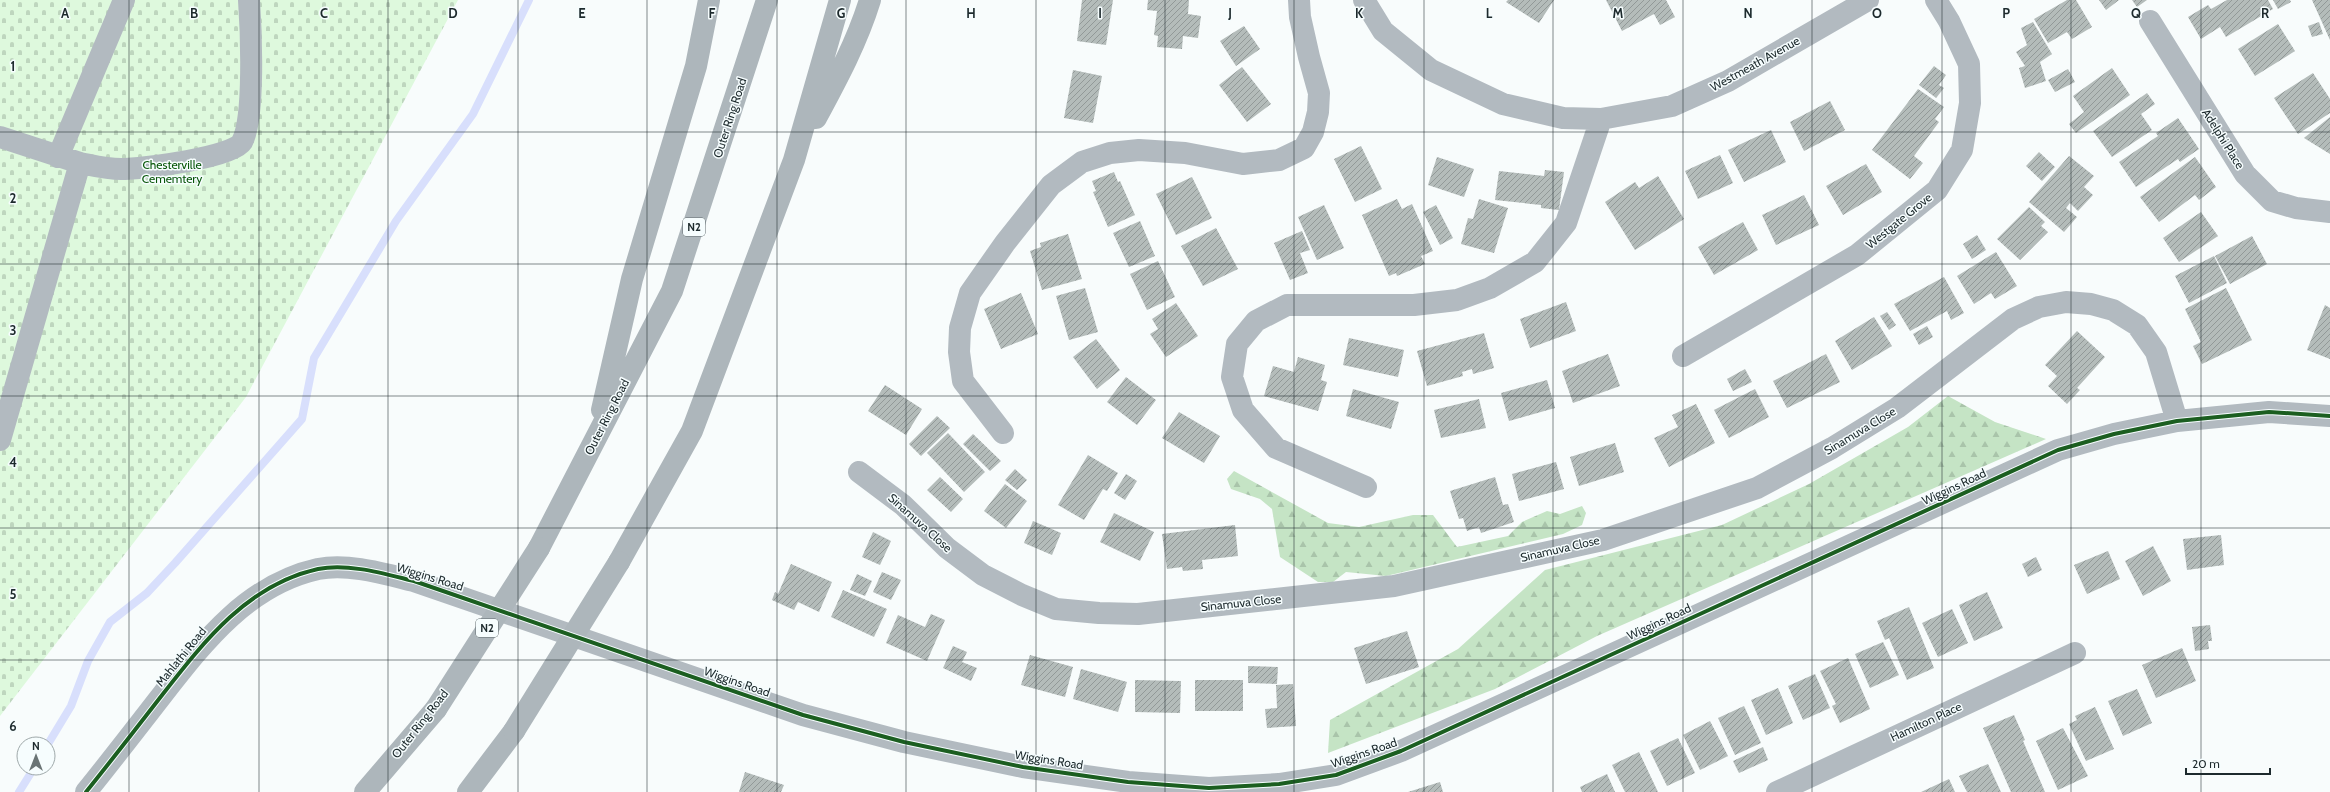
<svg xmlns="http://www.w3.org/2000/svg" width="2330" height="792" viewBox="0 0 2330 792" font-family="Cabin,sans-serif">
<style>
.forest{fill:url(#forest-firs)}
.cemetery{fill:url(#cemetery-stones)}
.lines{fill:none;stroke-linecap:round;stroke-linejoin:round}
.stream{stroke:#d8dffc;stroke-width:8}
.building{fill:url(#building-hatch)}
.minor{stroke:#b2bac0;stroke-width:22}
.highway{stroke:#adb6bb;stroke-width:22}
.highway-bridge{stroke:#adb6bb;stroke-width:22}
.cycleway-casing{stroke:#f6fdfe;stroke-width:6}
.cycleway{stroke:#1b5e20;stroke-width:4}
.grid{fill:none;stroke:#1d2a2d;stroke-width:1;stroke-opacity:0.55}
.labels{text-anchor:middle;stroke-width:3;stroke-linejoin:round;paint-order:stroke}
.shield{fill:#f6fdfe;stroke:#5e696c;stroke-width:1}
.shield-label{font-size:11px;font-weight:bold;fill:#1d2a2d}
.street-label{font-size:12px;fill:#1d2a2d;stroke:#f6fdfe}
.park-label{font-size:12px;fill:#075609;stroke:#f6fdfe}
.grid-label{font-size:13px;text-anchor:middle;font-weight:bold;fill:#1d2a2d;stroke:#f6fdfe;stroke-width:3;stroke-linejoin:round;paint-order:stroke}
</style>
<defs>
<pattern id="forest-firs" width="22" height="20" patternUnits="userSpaceOnUse"><rect width="22" height="20" fill="#c5e4c5"/><path d="M5 1l3.5 6h-7zM16 11l3.5 6h-7z" fill="#a9c4aa"/></pattern>
<pattern id="cemetery-stones" width="16" height="16" patternUnits="userSpaceOnUse"><rect width="16" height="16" fill="#def9dd"/><path d="M2 7V4a2 2 0 0 1 4 0v3zM10 15v-3a2 2 0 0 1 4 0v3z" fill="#bed6be"/></pattern>
<pattern id="building-hatch" width="6" height="6" patternUnits="userSpaceOnUse"><rect width="6" height="6" fill="#b4bcba"/><path d="M-1 1l2-2M0 6l6-6M5 7l2-2" fill="none" stroke="#929998"/></pattern>
</defs>
<rect width="100%" height="100%" fill="#f8fcfc"/>
<path class="forest" d="M 1948,396 L 1995,422 L 2046,439 L 1597,636 L 1495,689 L 1328,753 L 1330,720 L 1458,649 L 1545,570 L 1722,525 L 1809,484 L 1908,427 Z
M 1234,471 L 1328,523 L 1359,527 L 1413,515 L 1433,515 L 1457,547 L 1508,536 L 1522,522 L 1547,511 L 1560,514 L 1582,506 L 1586,513 L 1582,525 L 1563,534 L 1386,576 L 1346,572 L 1333,582 L 1318,582 L 1280,557 L 1272,509 L 1260,499 L 1231,489 L 1227,479 Z"/>
<path class="cemetery" d="M 0,0 L 458,0 L 246,397 L 0,716 Z"/>
<g class="lines">
<path class="stream" d="M 48,744 L 71,706 L 88,661 L 110,622 L 147,593 L 175,563 L 302,419 L 314,358 L 396,221 L 473,114 L 529,0
M 19,792 L 34,768"/>
</g>
<path class="building" d="M 1082,0 L 1113,0 L 1106,45 L 1077,41 Z
M 1148,0 L 1189,0 L 1188,14 L 1201,16 L 1198,38 L 1183,36 L 1182,49 L 1157,47 L 1158,36 L 1154,35 L 1157,11 L 1147,10 Z
M 1508,0 L 1554,0 L 1539,23 L 1506,2 Z
M 1606,0 L 1666,0 L 1675,17 L 1660,25 L 1654,14 L 1622,31 Z
M 2067,0 L 2076,0 L 2092,27 L 2072,39 L 2067,32 L 2048,43 L 2034,19 Z
M 2099,0 L 2119,0 L 2106,10 Z
M 2132,0 L 2147,0 L 2137,7 Z
M 2227,0 L 2268,0 L 2273,9 L 2226,37 L 2220,27 L 2201,39 L 2188,17 L 2208,5 L 2211,9 Z
M 2273,0 L 2290,0 L 2291,2 L 2278,9 Z
M 2312,0 L 2330,0 L 2330,40 Z
M 2033,22 L 2052,54 L 2040,62 L 2046,81 L 2025,88 L 2019,68 L 2025,66 L 2016,52 L 2027,45 L 2021,28 Z
M 2319,22 L 2323,34 L 2312,37 L 2308,26 Z
M 2278,24 L 2295,51 L 2255,76 L 2238,49 Z
M 1244,26 L 1260,49 L 1236,66 L 1220,41 Z
M 1934,66 L 1946,75 L 1939,85 L 1944,88 L 1936,98 L 1919,85 Z
M 1242,67 L 1271,104 L 1247,122 L 1219,85 Z
M 2112,68 L 2130,95 L 2076,133 L 2069,124 L 2084,112 L 2073,96 Z
M 2068,69 L 2075,82 L 2055,92 L 2048,80 Z
M 1073,70 L 1102,76 L 1093,123 L 1064,118 Z
M 2313,73 L 2330,99 L 2330,113 L 2298,134 L 2274,98 Z
M 1918,89 L 1944,107 L 1935,119 L 1939,122 L 1914,156 L 1923,163 L 1910,179 L 1872,150 Z
M 2147,93 L 2155,104 L 2141,114 L 2152,130 L 2112,157 L 2093,131 Z
M 1830,101 L 1845,130 L 1804,151 L 1790,122 Z
M 2330,117 L 2330,154 L 2304,138 Z
M 2178,118 L 2199,149 L 2180,162 L 2178,159 L 2136,187 L 2119,162 L 2158,136 L 2156,133 Z
M 1771,130 L 1786,162 L 1744,182 L 1728,150 Z
M 1361,146 L 1382,189 L 1355,202 L 1334,159 Z
M 2039,152 L 2055,167 L 2042,181 L 2026,166 Z
M 1720,155 L 1733,183 L 1698,199 L 1685,171 Z
M 2069,156 L 2094,176 L 2084,187 L 2093,195 L 2078,211 L 2070,203 L 2066,208 L 2077,217 L 2064,232 L 2029,202 Z
M 1437,157 L 1474,169 L 1464,197 L 1428,185 Z
M 2195,157 L 2216,187 L 2199,200 L 2195,195 L 2159,222 L 2140,197 Z
M 1866,164 L 1882,192 L 1843,215 L 1826,186 Z
M 1545,170 L 1564,172 L 1559,210 L 1541,208 L 1541,205 L 1495,200 L 1499,171 L 1544,176 Z
M 1114,172 L 1118,182 L 1120,181 L 1135,215 L 1108,227 L 1093,192 L 1096,191 L 1092,181 Z
M 1658,176 L 1684,219 L 1635,250 L 1605,202 L 1635,182 L 1639,188 Z
M 1192,177 L 1212,218 L 1176,235 L 1156,194 Z
M 1804,195 L 1819,225 L 1776,245 L 1762,215 Z
M 1397,199 L 1402,209 L 1412,204 L 1433,251 L 1421,256 L 1425,264 L 1397,276 L 1396,273 L 1389,276 L 1362,215 Z
M 1479,199 L 1508,208 L 1494,253 L 1461,244 L 1468,218 L 1473,219 Z
M 1324,205 L 1344,248 L 1317,260 L 1298,217 Z
M 1436,205 L 1453,238 L 1440,245 L 1423,212 Z
M 2029,207 L 2045,222 L 2041,226 L 2048,232 L 2020,260 L 1997,239 Z
M 2201,212 L 2218,236 L 2179,262 L 2163,238 Z
M 1140,221 L 1155,256 L 1129,267 L 1113,233 Z
M 1743,222 L 1758,250 L 1714,275 L 1698,247 Z
M 1216,228 L 1238,269 L 1203,286 L 1181,246 Z
M 1302,231 L 1310,250 L 1300,253 L 1308,273 L 1290,280 L 1274,243 Z
M 1068,234 L 1082,279 L 1042,290 L 1030,251 L 1041,247 L 1040,243 Z
M 1977,235 L 1986,250 L 1972,259 L 1963,244 Z
M 2252,236 L 2267,264 L 2230,284 L 2215,256 Z
M 1996,252 L 2017,286 L 1995,299 L 1991,293 L 1974,304 L 1957,276 Z
M 2214,256 L 2227,283 L 2189,303 L 2175,276 Z
M 1158,261 L 1175,297 L 1147,310 L 1130,274 Z
M 1944,277 L 1964,313 L 1951,320 L 1947,311 L 1910,331 L 1894,304 Z
M 1085,288 L 1098,332 L 1069,340 L 1056,296 Z
M 2226,288 L 2252,340 L 2202,364 L 2193,346 L 2201,342 L 2185,309 Z
M 1021,293 L 1038,334 L 1001,349 L 984,309 Z
M 1566,302 L 1576,331 L 1530,348 L 1520,319 Z
M 1176,303 L 1198,336 L 1166,357 L 1150,334 L 1158,329 L 1152,319 Z
M 2325,305 L 2330,308 L 2330,359 L 2307,350 Z
M 1887,312 L 1896,325 L 1889,330 L 1880,316 Z
M 1874,317 L 1892,346 L 1852,370 L 1835,341 Z
M 1927,326 L 1933,337 L 1919,345 L 1913,334 Z
M 2077,331 L 2105,357 L 2077,388 L 2080,390 L 2067,404 L 2048,386 L 2057,376 L 2045,365 Z
M 1484,333 L 1494,368 L 1473,374 L 1472,369 L 1462,372 L 1463,376 L 1427,386 L 1417,351 Z
M 1349,338 L 1404,350 L 1398,377 L 1343,365 Z
M 1096,339 L 1120,370 L 1097,389 L 1073,357 Z
M 1608,354 L 1620,386 L 1573,403 L 1562,371 Z
M 1826,354 L 1840,382 L 1787,408 L 1773,381 Z
M 1298,357 L 1325,365 L 1321,380 L 1327,382 L 1318,411 L 1264,396 L 1273,366 L 1294,372 Z
M 1745,369 L 1752,382 L 1733,391 L 1727,379 Z
M 1126,377 L 1156,400 L 1137,425 L 1107,402 Z
M 1547,380 L 1555,408 L 1509,421 L 1501,393 Z
M 885,385 L 922,409 L 906,435 L 868,411 Z
M 1353,389 L 1399,402 L 1391,429 L 1346,416 Z
M 1755,389 L 1769,417 L 1729,438 L 1714,410 Z
M 1479,399 L 1486,428 L 1441,438 L 1434,410 Z
M 1696,404 L 1715,443 L 1669,467 L 1654,438 L 1678,427 L 1672,415 Z
M 1179,412 L 1220,436 L 1204,463 L 1162,438 Z
M 937,416 L 950,428 L 921,456 L 909,444 Z
M 948,433 L 985,472 L 964,492 L 927,453 Z
M 973,434 L 1001,461 L 990,471 L 963,444 Z
M 1615,443 L 1624,472 L 1579,486 L 1570,457 Z
M 1088,455 L 1118,473 L 1107,491 L 1103,489 L 1084,520 L 1058,505 Z
M 1556,462 L 1564,489 L 1519,501 L 1512,474 Z
M 1015,469 L 1027,480 L 1017,490 L 1005,480 Z
M 1126,474 L 1137,481 L 1125,500 L 1114,493 Z
M 940,477 L 963,499 L 951,512 L 927,490 Z
M 1495,477 L 1503,505 L 1508,504 L 1514,522 L 1481,533 L 1479,527 L 1467,531 L 1463,518 L 1459,519 L 1450,491 Z
M 1005,484 L 1027,501 L 1006,528 L 984,511 Z
M 1114,513 L 1154,532 L 1140,561 L 1100,542 Z
M 1033,521 L 1061,533 L 1052,555 L 1024,543 Z
M 1235,525 L 1238,556 L 1202,560 L 1203,569 L 1183,571 L 1182,567 L 1167,569 L 1162,534 Z
M 873,532 L 891,541 L 880,565 L 862,557 Z
M 2221,535 L 2224,565 L 2187,570 L 2183,539 Z
M 2153,546 L 2171,581 L 2143,596 L 2125,561 Z
M 2108,551 L 2120,579 L 2087,594 L 2074,565 Z
M 2036,557 L 2042,570 L 2028,577 L 2022,564 Z
M 791,564 L 832,582 L 819,612 L 798,602 L 794,610 L 772,600 L 775,592 L 778,594 Z
M 882,572 L 901,580 L 891,600 L 873,592 Z
M 857,574 L 872,581 L 865,596 L 850,590 Z
M 843,590 L 887,609 L 874,637 L 831,617 Z
M 1987,592 L 2003,628 L 1974,641 L 1959,605 Z
M 1909,607 L 1934,668 L 1907,680 L 1889,638 L 1885,640 L 1877,621 Z
M 1952,609 L 1968,643 L 1938,657 L 1922,623 Z
M 931,614 L 945,620 L 927,661 L 886,643 L 898,615 L 925,627 Z
M 2210,625 L 2212,641 L 2208,641 L 2209,649 L 2195,651 L 2192,627 Z
M 1407,631 L 1419,667 L 1366,684 L 1354,648 Z
M 1883,642 L 1899,675 L 1870,688 L 1855,654 Z
M 953,646 L 967,652 L 962,662 L 977,668 L 971,681 L 943,668 Z
M 2182,648 L 2196,681 L 2156,698 L 2142,665 Z
M 1030,655 L 1073,667 L 1065,697 L 1021,685 Z
M 1848,658 L 1870,709 L 1840,723 L 1832,706 L 1836,704 L 1820,671 Z
M 1248,666 L 1278,667 L 1277,684 L 1248,683 Z
M 1081,669 L 1127,682 L 1118,712 L 1073,699 Z
M 1815,674 L 1830,708 L 1803,720 L 1788,686 Z
M 1135,680 L 1181,681 L 1180,713 L 1135,712 Z
M 1195,680 L 1243,680 L 1243,711 L 1195,711 Z
M 1293,684 L 1296,726 L 1267,728 L 1265,709 L 1277,708 L 1276,685 Z
M 1778,688 L 1793,723 L 1766,735 L 1751,700 Z
M 2137,689 L 2152,723 L 2123,736 L 2108,701 Z
M 1744,706 L 1761,743 L 1735,755 L 1718,718 Z
M 2095,707 L 2114,749 L 2086,761 L 2069,724 L 2077,720 L 2075,716 Z
M 2014,715 L 2025,740 L 2023,741 L 2045,792 L 2011,792 L 1983,728 Z
M 1710,721 L 1728,756 L 1700,770 L 1683,735 Z
M 2063,728 L 2088,776 L 2058,790 L 2036,741 Z
M 1678,738 L 1695,773 L 1667,786 L 1650,751 Z
M 1763,747 L 1768,760 L 1739,773 L 1733,761 Z
M 1639,752 L 1658,792 L 1625,792 L 1612,765 Z
M 1988,764 L 2001,792 L 1967,792 L 1959,776 Z
M 745,772 L 784,785 L 781,792 L 739,792 Z
M 1607,774 L 1615,792 L 1582,792 L 1580,787 Z
M 1949,779 L 1955,792 L 1921,792 Z
M 1440,782 L 1443,792 L 1408,792 Z"/>
<g class="lines">
<path class="minor" d="M 1364,0 L 1383,31 L 1431,70 L 1503,104 L 1563,118 L 1601,119 L 1672,106 L 1728,81 L 1868,0
M 2150,21 L 2245,174 L 2272,201 L 2296,208 L 2330,212
M 0,137 L 80,163 L 0,440
M 58,157 L 124,0
M 80,163 C 95,166 110,170 125,169 C 145,168 232,158 242,142 C 255,118 251,29 249,0
M 1683,356 L 1857,255 L 1937,190 L 1962,150 L 1970,103 L 1969,64 L 1949,21 L 1936,0
M 1003,433 L 963,381 L 959,352 L 960,328 L 970,293 L 1005,243 L 1051,185 L 1082,162 L 1110,153 L 1139,150 L 1185,153 L 1243,164 L 1279,160 L 1304,148 L 1313,132 L 1318,112 L 1319,93 L 1309,57 L 1300,17 L 1299,0
M 859,472 L 903,505 L 947,548 L 983,575 L 1022,595 L 1056,609 L 1099,613 L 1138,614 L 1394,586 L 1603,540 L 1757,488 L 1832,448 L 1897,408 L 2013,319 L 2039,307 L 2066,302 L 2091,304 L 2113,310 L 2137,325 L 2156,352 L 2177,421
M 1366,487 L 1276,448 L 1243,410 L 1232,377 L 1237,344 L 1256,321 L 1287,305 L 1414,305 L 1457,300 L 1490,288 L 1535,262 L 1566,223 L 1601,119
M 86,792 C 111,761 135,730 159,699 C 202,644 246,585 318,569 C 349,563 385,574 414,581 L 803,715 L 904,742 L 1023,767 L 1128,782 L 1209,788 L 1279,784 L 1336,775 L 1401,751 L 2058,450 L 2114,434 L 2177,421 L 2269,412 L 2330,416
M 1777,792 L 2075,653"/>
<path class="highway" d="M 816,118 C 837,79 857,42 870,0
M 602,410 L 632,279 L 696,66 L 709,0
M 539,548 L 672,291 L 767,0
M 619,562 L 692,431 L 794,160 L 840,0
M 365,792 L 436,709
M 468,792 L 514,731"/>
<path class="highway-bridge" d="M 436,709 L 539,548
M 514,731 L 619,562"/>
<defs>
<path id="cycleway" d="M 86,792 C 111,761 135,730 159,699 C 202,644 246,585 318,569 C 349,563 385,574 414,581 L 803,715 L 904,742 L 1023,767 L 1128,782 L 1209,788 L 1279,784 L 1336,775 L 1401,751 L 2058,450 L 2114,434 L 2177,421 L 2269,412 L 2330,416"/>
</defs>
<use href="#cycleway" class="cycleway-casing"/>
<use href="#cycleway" class="cycleway"/>
</g>
<path class="grid" d="M 129,0 L 129,792M 259,0 L 259,792M 388,0 L 388,792M 518,0 L 518,792M 647,0 L 647,792M 777,0 L 777,792M 906,0 L 906,792M 1036,0 L 1036,792M 1165,0 L 1165,792M 1294,0 L 1294,792M 1424,0 L 1424,792M 1553,0 L 1553,792M 1683,0 L 1683,792M 1812,0 L 1812,792M 1942,0 L 1942,792M 2071,0 L 2071,792M 2201,0 L 2201,792M 0,132 L 2330,132M 0,264 L 2330,264M 0,396 L 2330,396M 0,528 L 2330,528M 0,660 L 2330,660"/>
<g class="labels">
<g class="shield">
<rect x="683" y="218" width="22" height="18" rx="3"/>
<rect x="476" y="619" width="22" height="18" rx="3"/>
</g>
<g class="shield-label">
<text x="694" y="231">N2</text>
<text x="487" y="632">N2</text>
</g>
<g class="street-label">
<text transform="translate(1755 64) rotate(-29)" y="4">Westmeath Avenue</text>
<text transform="translate(730 118) rotate(-72)" y="4">Outer Ring Road</text>
<text transform="translate(2223 139) rotate(58)" y="4">Adelphi Place</text>
<text transform="translate(1899 221) rotate(-39)" y="4">Westgate Grove</text>
<text transform="translate(607 417) rotate(-63)" y="4">Outer Ring Road</text>
<text transform="translate(1860 431) rotate(-31)" y="4">Sinamuva Close</text>
<text transform="translate(1954 487) rotate(-25)" y="4">Wiggins Road</text>
<text transform="translate(920 523) rotate(42)" y="4">Sinamuva Close</text>
<text transform="translate(1560 549) rotate(-13)" y="4">Sinamuva Close</text>
<text transform="translate(430 577) rotate(17)" y="4">Wiggins Road</text>
<text transform="translate(1241 603) rotate(-6)" y="4">Sinamuva Close</text>
<text transform="translate(1659 622) rotate(-25)" y="4">Wiggins Road</text>
<text transform="translate(181 657) rotate(-51)" y="4">Mahlathi Road</text>
<text transform="translate(737 682) rotate(19)" y="4">Wiggins Road</text>
<text transform="translate(1926 722) rotate(-25)" y="4">Hamilton Place</text>
<text transform="translate(420 724) rotate(-52)" y="4">Outer Ring Road</text>
<text transform="translate(1364 753) rotate(-19)" y="4">Wiggins Road</text>
<text transform="translate(1049 760) rotate(9)" y="4">Wiggins Road</text>
</g>
<g class="park-label">
<text x="172" y="169">Chesterville<tspan x="172" dy="14">Cememtery</tspan></text>
</g>
</g>
<g class="grid-label">
<text x="65" y="18">A</text>
<text x="194" y="18">B</text>
<text x="324" y="18">C</text>
<text x="453" y="18">D</text>
<text x="582" y="18">E</text>
<text x="712" y="18">F</text>
<text x="841" y="18">G</text>
<text x="971" y="18">H</text>
<text x="1100" y="18">I</text>
<text x="1230" y="18">J</text>
<text x="1359" y="18">K</text>
<text x="1489" y="18">L</text>
<text x="1618" y="18">M</text>
<text x="1748" y="18">N</text>
<text x="1877" y="18">O</text>
<text x="2006" y="18">P</text>
<text x="2136" y="18">Q</text>
<text x="2265" y="18">R</text>
<text x="13" y="71">1</text>
<text x="13" y="203">2</text>
<text x="13" y="335">3</text>
<text x="13" y="467">4</text>
<text x="13" y="599">5</text>
<text x="13" y="731">6</text>
</g>
<g transform="translate(36 756)"><circle r="19" fill="#f6fdfe" stroke="#9fa9aa"/>
<path d="M0-3L7 15L0 10L-7 15Z" fill="#6a7475"/>
<text y="-6" font-size="11" font-weight="bold" text-anchor="middle" fill="#1d2a2d">N</text>
</g>
<path d="M2186 768v6h84v-6" fill="none" stroke="#1d2a2d" stroke-width="2"/>
<text x="2192" y="768" font-size="12" fill="#1d2a2d" stroke="#f6fdfe" stroke-width="3" paint-order="stroke">20 m</text>
</svg>
